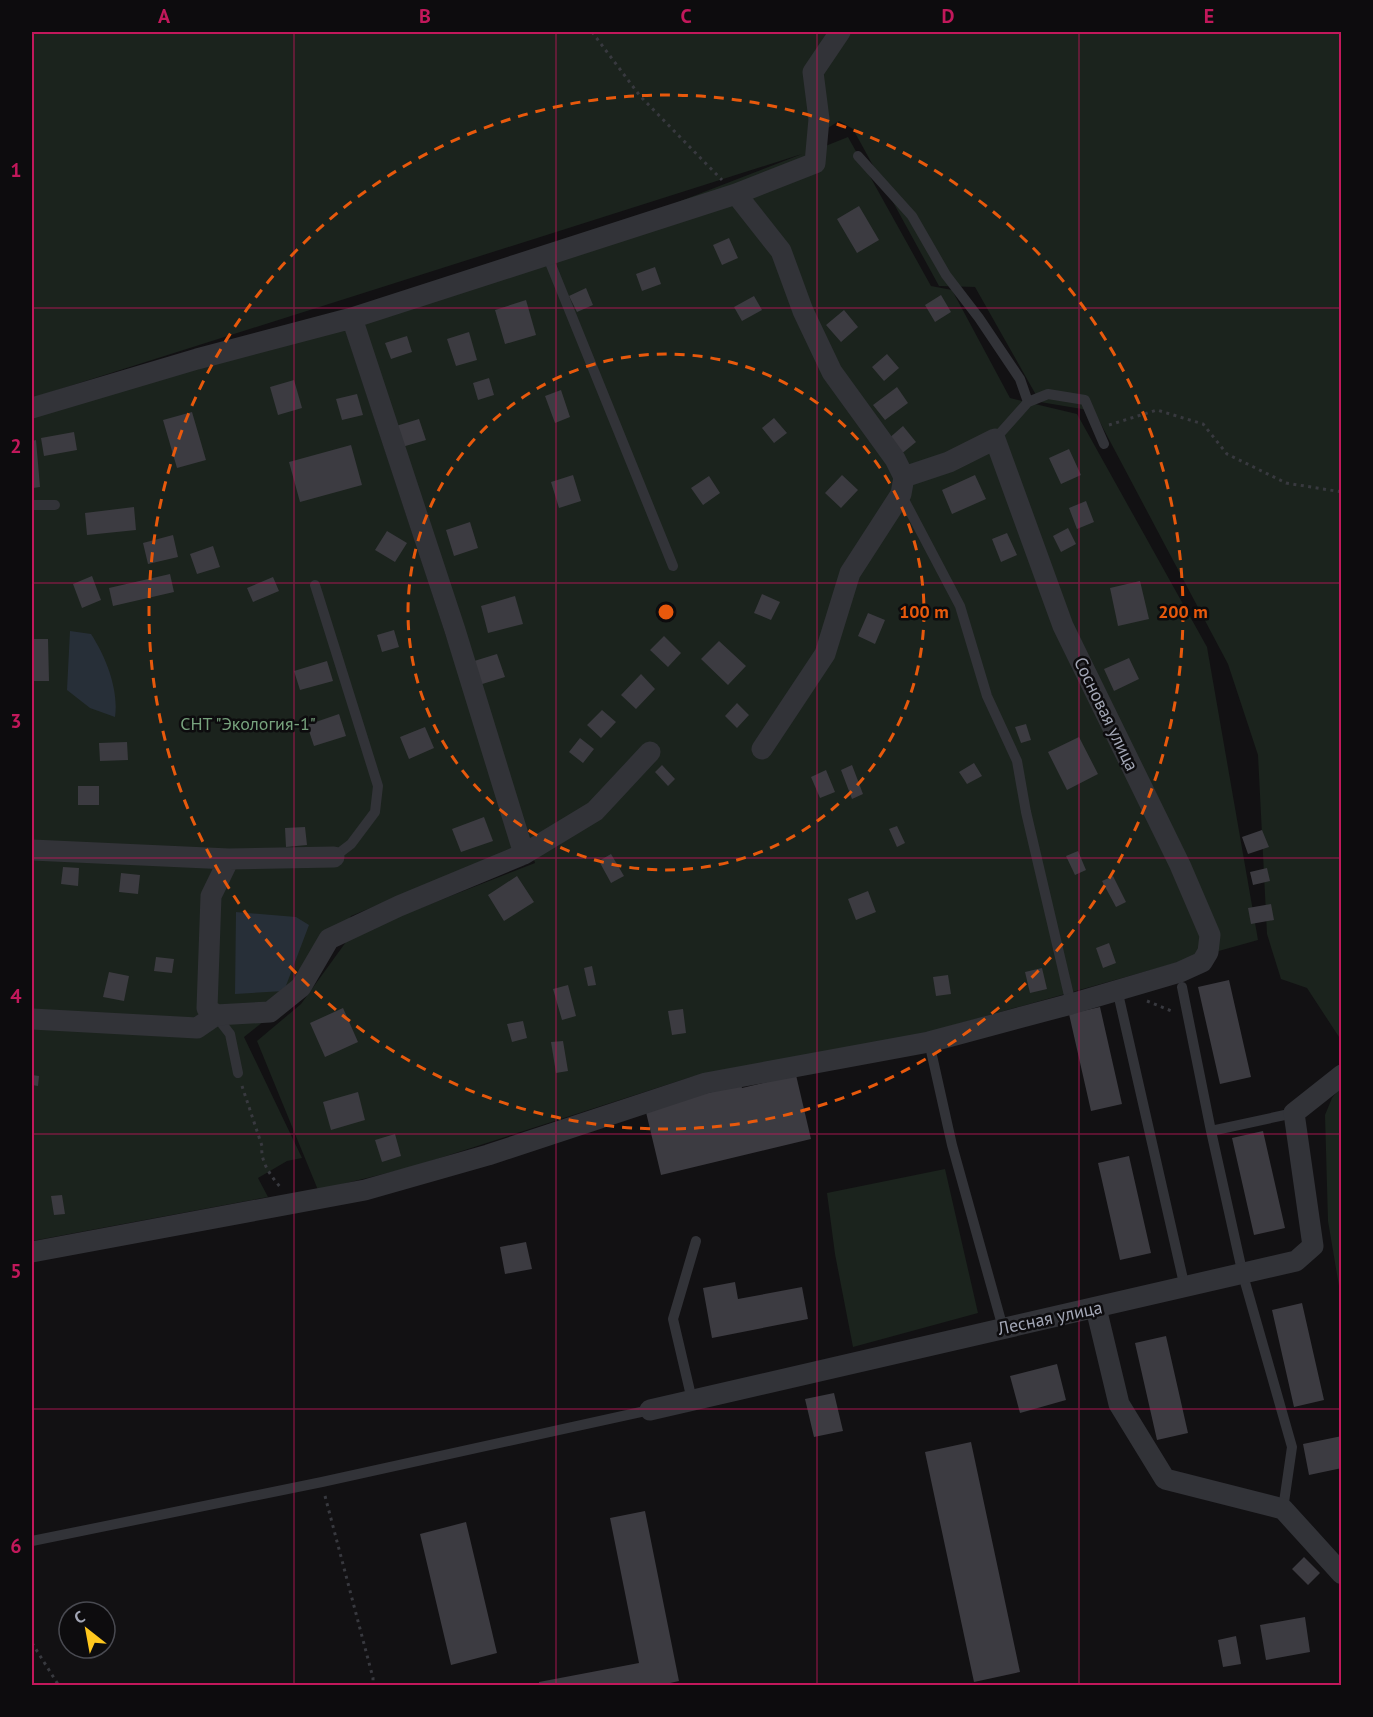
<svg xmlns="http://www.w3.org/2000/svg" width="1373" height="1717" viewBox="0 0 1373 1717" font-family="'PT Sans',sans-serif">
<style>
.green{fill:#1b231d}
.water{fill:#272f38}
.building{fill:#3c3b41}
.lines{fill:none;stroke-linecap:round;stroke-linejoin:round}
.path{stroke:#38393f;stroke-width:3;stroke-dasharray:3 4.5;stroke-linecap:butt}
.lane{stroke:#323338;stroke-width:10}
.street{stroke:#323338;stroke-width:21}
.grid{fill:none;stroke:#c2185b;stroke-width:1.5;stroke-opacity:0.55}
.ring{fill:none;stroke:#e8590c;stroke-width:3;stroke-dasharray:10 8}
.labels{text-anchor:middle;stroke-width:5;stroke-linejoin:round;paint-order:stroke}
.street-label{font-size:18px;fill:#a2a6b5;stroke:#0d0c0e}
.park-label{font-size:18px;fill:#77a27d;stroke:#0d0c0e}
.centre{fill:#e8590c;stroke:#0d0c0e;stroke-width:3}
.ring-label{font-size:18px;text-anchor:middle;font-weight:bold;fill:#e8590c;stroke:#0d0c0e;stroke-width:5;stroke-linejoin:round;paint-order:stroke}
.neatline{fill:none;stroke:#c2185b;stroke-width:2}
.grid-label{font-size:20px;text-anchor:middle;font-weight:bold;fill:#c2185b}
</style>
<rect width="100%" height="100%" fill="#121113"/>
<path class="green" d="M 32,32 L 1341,32 L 1341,1040 L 1307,988 L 1281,979 L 1267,934 L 1258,755 L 1228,664 L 1094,411 L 1040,402 L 975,287 L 939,286 L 853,129 L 839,121 L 815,136 L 808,153 L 848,137 L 931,286 L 952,290 L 1010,398 L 1077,414 L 1207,647 L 1258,940 L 904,1039 L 691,1077 L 412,1167 L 318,1190 L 257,1041 L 301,1004 L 351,935 L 535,863 L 363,324 L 802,154 L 32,398 Z
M 345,329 L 516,848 L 351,916 L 306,988 L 244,1037 L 302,1158 L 287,1161 L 258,1178 L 268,1197 L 32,1241 L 32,406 Z
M 1341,1087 L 1341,1298 L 1328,1221 L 1325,1115 L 1332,1098 Z
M 945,1169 L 978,1313 L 853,1347 L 835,1254 L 827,1193 Z"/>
<path class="water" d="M 70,631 L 91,634 C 106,657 119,690 115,717 L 90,708 L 67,690 Z
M 236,912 L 296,917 L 309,925 L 284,991 L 235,994 Z"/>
<path class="building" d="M 859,206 L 879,240 L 857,253 L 837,219 Z
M 729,238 L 738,258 L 722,265 L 713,245 Z
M 655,267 L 661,284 L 642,291 L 636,274 Z
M 586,288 L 593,305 L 577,312 L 569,296 Z
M 941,295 L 951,312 L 935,322 L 925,305 Z
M 754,296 L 762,310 L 742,321 L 734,307 Z
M 526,300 L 536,335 L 505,344 L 495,310 Z
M 844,310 L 858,327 L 841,342 L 826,325 Z
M 469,332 L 477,360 L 456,366 L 447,339 Z
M 407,336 L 412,352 L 391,359 L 385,343 Z
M 887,354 L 899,368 L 884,381 L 872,367 Z
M 489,378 L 494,395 L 478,400 L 473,383 Z
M 294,380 L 302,408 L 278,415 L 270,387 Z
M 897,387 L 908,403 L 885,420 L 873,405 Z
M 561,390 L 570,417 L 555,423 L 545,396 Z
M 357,394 L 363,415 L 342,420 L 336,399 Z
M 192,412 L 206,460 L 177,468 L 163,420 Z
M 774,418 L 787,433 L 774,443 L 762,428 Z
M 419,419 L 426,440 L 402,447 L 396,426 Z
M 903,426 L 916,442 L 900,455 L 887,440 Z
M 74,432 L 77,450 L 44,456 L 41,438 Z
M 36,440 L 40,487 L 33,488 L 32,441 Z
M 351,445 L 362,485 L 300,502 L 289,462 Z
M 1069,449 L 1081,475 L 1061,484 L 1049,458 Z
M 573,475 L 581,501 L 559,508 L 551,482 Z
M 842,475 L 858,490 L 841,508 L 825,493 Z
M 975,475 L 986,499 L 952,514 L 942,490 Z
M 709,476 L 720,493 L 703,505 L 691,488 Z
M 1086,501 L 1094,522 L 1077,529 L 1069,508 Z
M 134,507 L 136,530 L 87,535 L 85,513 Z
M 470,522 L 478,548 L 454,556 L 446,530 Z
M 1068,528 L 1076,544 L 1061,552 L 1053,536 Z
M 387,531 L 407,543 L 395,562 L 375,550 Z
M 1007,533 L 1017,555 L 1001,562 L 992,539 Z
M 173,535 L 178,557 L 148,564 L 143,543 Z
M 213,546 L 220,567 L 197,574 L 190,554 Z
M 170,574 L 174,592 L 113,606 L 109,588 Z
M 92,576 L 101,600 L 82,608 L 73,584 Z
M 273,577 L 279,591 L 253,602 L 247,588 Z
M 1140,581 L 1149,619 L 1118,626 L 1110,588 Z
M 762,594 L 780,602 L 771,620 L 754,613 Z
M 515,596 L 523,624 L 488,633 L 481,606 Z
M 868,613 L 885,620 L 875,644 L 858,636 Z
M 394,630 L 399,647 L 382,652 L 377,635 Z
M 664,636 L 681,653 L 668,667 L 650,650 Z
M 32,639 L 48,639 L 49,681 L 32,681 Z
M 719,641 L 746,666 L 728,685 L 701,659 Z
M 497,654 L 505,677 L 479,685 L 471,662 Z
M 1129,658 L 1139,679 L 1114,691 L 1104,669 Z
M 327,661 L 333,681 L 300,690 L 294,671 Z
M 641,674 L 655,689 L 636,709 L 621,695 Z
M 737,703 L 749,715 L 737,728 L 725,716 Z
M 602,710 L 616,722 L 601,738 L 587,725 Z
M 339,714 L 346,736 L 314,746 L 307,725 Z
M 1026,724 L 1031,740 L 1021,743 L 1015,727 Z
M 425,727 L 434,748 L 409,759 L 400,737 Z
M 1079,737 L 1098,774 L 1067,790 L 1048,752 Z
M 580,738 L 594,749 L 583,763 L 569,752 Z
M 127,742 L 128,760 L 100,761 L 99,743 Z
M 974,763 L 982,776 L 967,784 L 959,772 Z
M 662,765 L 675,779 L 668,786 L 655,772 Z
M 852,765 L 863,794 L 852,799 L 841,770 Z
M 826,770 L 835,792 L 820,798 L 811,777 Z
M 78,786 L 99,786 L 99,805 L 78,805 Z
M 484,817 L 493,841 L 461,852 L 452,829 Z
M 897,826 L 905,843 L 897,847 L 889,829 Z
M 305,827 L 307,845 L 286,847 L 285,828 Z
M 1262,830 L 1269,847 L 1248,854 L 1242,837 Z
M 1078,851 L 1086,870 L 1075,875 L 1066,856 Z
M 611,854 L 624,876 L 611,883 L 599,861 Z
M 63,867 L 79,868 L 78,886 L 61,884 Z
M 1267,868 L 1270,881 L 1253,885 L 1250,872 Z
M 121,873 L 140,875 L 138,894 L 119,892 Z
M 517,876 L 534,902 L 504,921 L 488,895 Z
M 1113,876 L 1126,902 L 1116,907 L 1102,881 Z
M 868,891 L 876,912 L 856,920 L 848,899 Z
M 1271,904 L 1274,920 L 1251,924 L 1248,908 Z
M 1109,943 L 1116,963 L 1103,968 L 1096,948 Z
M 156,957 L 174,959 L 172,973 L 154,971 Z
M 592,966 L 596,985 L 588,986 L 584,968 Z
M 1042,968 L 1047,989 L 1030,993 L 1025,972 Z
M 109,972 L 129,976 L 124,1001 L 103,997 Z
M 948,975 L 951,994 L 936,996 L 933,977 Z
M 1229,980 L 1251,1077 L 1220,1084 L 1198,987 Z
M 568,985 L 576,1016 L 562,1020 L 553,989 Z
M 1100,1007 L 1122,1104 L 1091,1111 L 1069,1014 Z
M 343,1008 L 358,1042 L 325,1057 L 310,1023 Z
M 683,1009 L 686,1033 L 672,1035 L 668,1011 Z
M 523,1021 L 527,1038 L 512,1042 L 507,1024 Z
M 563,1041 L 568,1071 L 556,1073 L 551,1042 Z
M 32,1075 L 39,1076 L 38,1086 L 32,1085 Z
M 796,1075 L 811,1139 L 661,1175 L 645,1108 L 741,1085 L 742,1088 Z
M 358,1092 L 365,1120 L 331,1130 L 323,1102 Z
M 1263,1131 L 1285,1228 L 1254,1235 L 1232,1138 Z
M 395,1134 L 401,1156 L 382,1162 L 375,1140 Z
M 1129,1156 L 1151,1253 L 1120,1260 L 1098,1163 Z
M 62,1195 L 65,1214 L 54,1215 L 51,1196 Z
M 526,1242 L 532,1269 L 505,1274 L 500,1247 Z
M 735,1282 L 738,1299 L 802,1287 L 808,1319 L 712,1338 L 703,1288 Z
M 1302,1303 L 1324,1400 L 1294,1407 L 1272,1310 Z
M 1166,1336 L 1188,1433 L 1157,1440 L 1135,1343 Z
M 1057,1364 L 1066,1400 L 1020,1413 L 1010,1376 Z
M 834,1393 L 843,1431 L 814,1437 L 805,1399 Z
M 1342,1436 L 1342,1468 L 1309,1475 L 1303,1444 Z
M 971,1442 L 1020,1672 L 974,1682 L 925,1452 Z
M 645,1511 L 679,1681 L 657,1686 L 539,1686 L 539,1682 L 639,1663 L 610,1518 Z
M 466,1522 L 497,1653 L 451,1665 L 420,1534 Z
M 1304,1557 L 1320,1573 L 1308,1585 L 1292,1569 Z
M 1305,1617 L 1310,1652 L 1266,1660 L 1260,1625 Z
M 1236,1636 L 1241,1664 L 1223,1667 L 1218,1640 Z"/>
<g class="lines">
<path class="path" d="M 592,32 L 640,96 L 722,180
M 1109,425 L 1157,410 L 1203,424 L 1227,454 L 1286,483 L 1342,492
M 1147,1001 L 1174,1012
M 242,1086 L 262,1146 C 260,1162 271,1176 281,1188
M 325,1496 L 373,1678 L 373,1686
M 32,1643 L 59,1686"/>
<path class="lane" d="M 858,156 L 912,216 L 946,275 L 979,318 L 1020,379 L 1028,402 L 995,439
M 547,255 L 673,566
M 1028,402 L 1048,394 L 1085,400 L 1104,444
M 901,494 L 960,606 L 987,696 L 1017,761 L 1026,812 L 1071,1004
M 32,505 L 55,505
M 315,585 L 378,786 L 375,812 L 351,844 L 334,857
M 1182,987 L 1211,1131 L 1294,1113
M 1117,989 L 1185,1288
M 216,1016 L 230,1034 L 238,1073
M 929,1042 L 952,1145 L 1003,1328
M 1211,1131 L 1243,1275 L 1292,1447 L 1283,1509
M 692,1400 L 673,1319 L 696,1241
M 32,1541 L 322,1482 L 650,1410"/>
<path class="street" d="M 32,408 L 197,359 L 352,318 L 736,194 L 815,163 L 819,119 L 813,72 L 840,32
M 762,749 L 825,654 L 850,573 L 901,494 L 904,477
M 32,850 L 229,859 L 211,896 L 207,1008 L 216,1015 L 270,1012 L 301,987 L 329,939 L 399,906 L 524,854 L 455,630 L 352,318
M 524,854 L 595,811 L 650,752
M 229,859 L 334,857
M 32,1019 L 197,1028 L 216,1015
M 32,1252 L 365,1190 L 488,1155 L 706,1083 L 929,1042 L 1071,1004 L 1180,972 L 1202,962 L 1208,952 L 1210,935 L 1180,865 L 1063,626 L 995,439 L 949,462 L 904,477 L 895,459 L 832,372 L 803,311 L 781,251 L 736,194
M 1096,1308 L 1119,1404 L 1165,1479 L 1283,1509 L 1342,1574
M 650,1410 L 1296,1261 L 1313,1246 L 1294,1113 L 1342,1075"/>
</g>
<path class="grid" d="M 294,32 L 294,1686M 556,32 L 556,1686M 817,32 L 817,1686M 1079,32 L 1079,1686M 32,308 L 1342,308M 32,583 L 1342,583M 32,858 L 1342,858M 32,1134 L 1342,1134M 32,1409 L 1342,1409"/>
<g class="ring">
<circle cx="666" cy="612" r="258"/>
<circle cx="666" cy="612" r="517"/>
</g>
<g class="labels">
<g class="street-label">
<text transform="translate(1106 714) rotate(64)" y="6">Сосновая улица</text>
<text transform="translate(1050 1318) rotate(-12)" y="6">Лесная улица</text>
</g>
<g class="park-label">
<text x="248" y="730">СНТ "Экология-1"</text>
</g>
</g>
<circle cx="666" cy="612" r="9" class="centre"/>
<g class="ring-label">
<text x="924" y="618">100 m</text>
<text x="1183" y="618">200 m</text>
</g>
<rect width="1373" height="1717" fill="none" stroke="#0d0c0e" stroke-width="66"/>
<g transform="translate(87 1630) rotate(329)"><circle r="28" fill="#0d0c0e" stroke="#494a51" stroke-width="1.5"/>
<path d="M0-4.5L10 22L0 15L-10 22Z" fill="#ffc81e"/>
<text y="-9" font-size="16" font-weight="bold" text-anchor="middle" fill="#a2a6b5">С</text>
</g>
<rect x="33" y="33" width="1307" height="1651" class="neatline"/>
<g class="grid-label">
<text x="164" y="23">A</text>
<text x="425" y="23">B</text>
<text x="686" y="23">C</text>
<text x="948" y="23">D</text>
<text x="1209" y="23">E</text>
<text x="16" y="177">1</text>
<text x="16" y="453">2</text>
<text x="16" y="728">3</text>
<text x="16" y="1003">4</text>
<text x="16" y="1278">5</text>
<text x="16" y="1553">6</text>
</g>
</svg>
